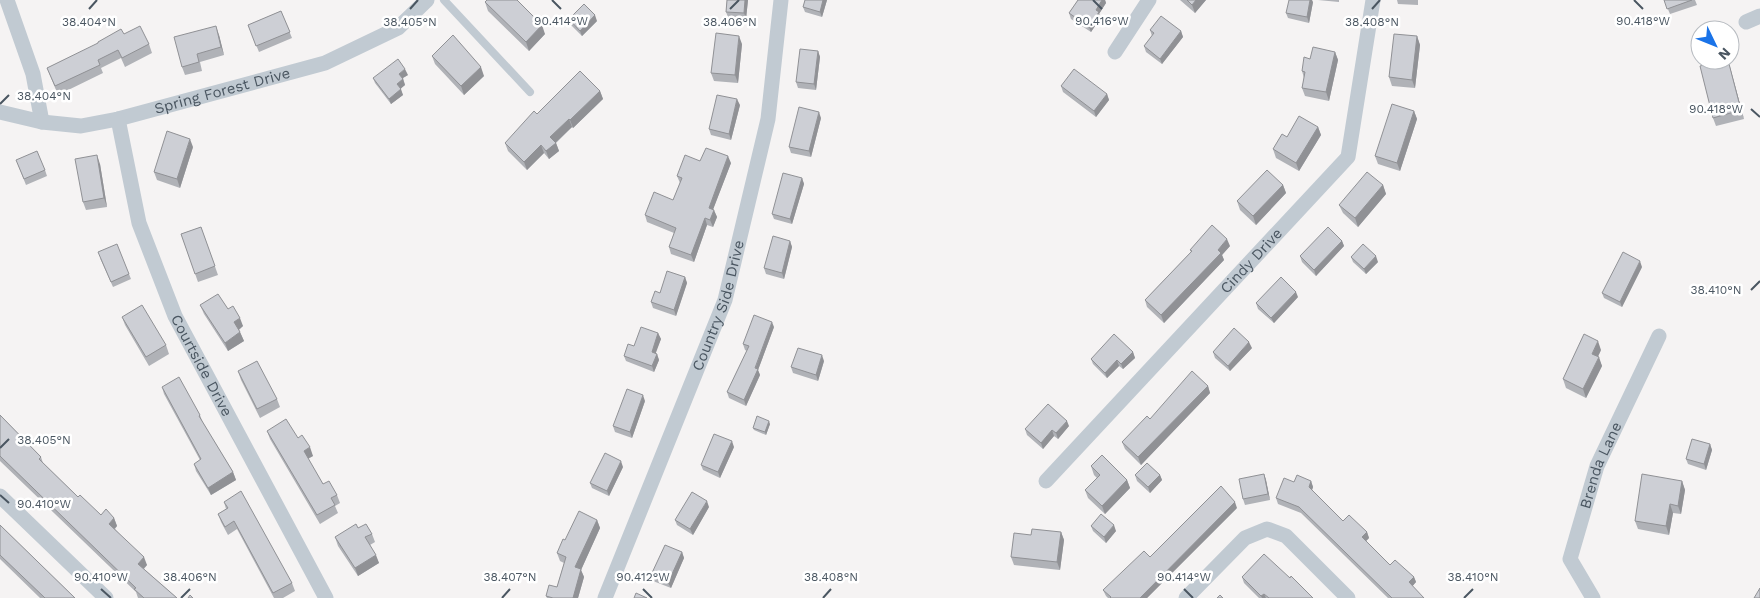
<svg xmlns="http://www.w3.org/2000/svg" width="1760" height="598" viewBox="0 0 1760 598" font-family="'Work Sans',sans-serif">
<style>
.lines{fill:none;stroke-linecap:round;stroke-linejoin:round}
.lane{stroke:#c1cad2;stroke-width:8}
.street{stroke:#c1cad2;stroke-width:15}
.wall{fill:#b0b2b7}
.shaded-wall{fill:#909195}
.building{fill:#cdcfd5;stroke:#909195}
.ticks{fill:none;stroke:#4a5661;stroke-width:2}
.labels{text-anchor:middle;stroke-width:5;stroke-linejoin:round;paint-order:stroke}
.street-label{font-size:15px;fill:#4a5661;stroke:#fff}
.ticks-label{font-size:12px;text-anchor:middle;fill:#4a5661;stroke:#fff;stroke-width:5;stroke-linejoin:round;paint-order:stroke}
</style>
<rect width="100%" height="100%" fill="#f5f3f3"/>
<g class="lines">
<path class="lane" d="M 444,0 L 530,92"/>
<g class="street">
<path d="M 7,0 L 33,74 L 42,122"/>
<path d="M 1746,22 L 1760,16"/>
<path d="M 1115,52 L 1149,0"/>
<path id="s1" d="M 0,112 L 42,122 L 81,126 L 118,119 L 325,63 L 398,28 L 427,0"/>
<path id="s2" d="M 118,119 L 139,223 L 175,316 L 326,598"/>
<path id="s3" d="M 1046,481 L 1348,157 L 1373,0"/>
<path d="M 0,496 L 106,598"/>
<path id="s4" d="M 605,598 L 725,300 L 768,119 L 781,0"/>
<path d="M 1186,598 L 1245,538 L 1267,529 L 1286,536 L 1348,598"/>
<path id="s5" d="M 1593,598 L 1570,559 L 1597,466 L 1659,336"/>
</g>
</g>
<path class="wall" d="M 727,0 L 748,0 L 746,19 L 728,17 L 726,12 Z
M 805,0 L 827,0 L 822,17 L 805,12 L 803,7 Z
M 1078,0 L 1105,0 L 1106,3 L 1099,14 L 1101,17 L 1091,32 L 1071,19 L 1069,13 Z
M 1180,0 L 1206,0 L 1195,13 Z
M 1318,0 L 1339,0 L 1339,2 Z
M 1397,0 L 1418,0 L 1418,5 L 1398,4 Z
M 1664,0 L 1695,0 L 1697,5 L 1670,14 Z
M 485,2 L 545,34 L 529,51 L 488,11 Z
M 1313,2 L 1309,23 L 1288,18 L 1286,13 Z
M 281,11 L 292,38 L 259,52 L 248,25 Z
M 569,19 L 597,21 L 582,36 L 571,25 Z
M 1150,30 L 1181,31 L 1183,37 L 1162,64 L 1146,52 L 1144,46 L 1152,36 Z
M 124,34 L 149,44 L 152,53 L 125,67 L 121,58 L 101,68 L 103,73 L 58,95 L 47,68 Z
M 219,35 L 224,55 L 200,62 L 202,71 L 185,75 L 182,67 Z
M 1417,36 L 1420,45 L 1415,88 L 1392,86 L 1389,77 Z
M 742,44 L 738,83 L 714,81 L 711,73 Z
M 818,51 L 820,57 L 816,90 L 798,88 L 796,82 Z
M 1335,52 L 1338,60 L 1329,101 L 1305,96 L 1302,88 L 1304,78 L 1302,71 L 1310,59 Z
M 432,56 L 484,76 L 464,95 L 435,64 Z
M 1728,60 L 1744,119 L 1716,126 L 1713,118 Z
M 408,75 L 403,78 L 405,85 L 400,89 L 403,95 L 391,104 L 375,83 L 373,78 Z
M 1061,86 L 1107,94 L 1109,100 L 1096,117 L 1063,92 Z
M 600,91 L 603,99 L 573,128 L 572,127 L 556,143 L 559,151 L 549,159 L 544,153 L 527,170 L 508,151 L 505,143 L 537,114 Z
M 740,105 L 731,140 L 711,135 L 709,129 Z
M 1414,111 L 1417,119 L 1400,171 L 1378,164 L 1375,156 Z
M 821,118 L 811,157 L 791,153 L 789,147 Z
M 1318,127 L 1321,135 L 1299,171 L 1276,158 L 1273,149 L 1287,137 Z
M 193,147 L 180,188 L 157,180 L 154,172 Z
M 700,161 L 731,163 L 713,209 L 717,217 L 713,227 L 707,225 L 694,262 L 671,254 L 669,247 L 674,233 L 647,222 L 645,215 L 673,200 L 680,183 L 677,176 Z
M 100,164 L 107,207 L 86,210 L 83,202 Z
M 18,165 L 45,170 L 47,176 L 26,185 Z
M 802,178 L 804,184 L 792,224 L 774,219 L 772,214 Z
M 1283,185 L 1286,193 L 1256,225 L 1240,210 L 1237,201 Z
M 1383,185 L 1386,194 L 1358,227 L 1343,213 L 1339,205 Z
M 201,227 L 218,275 L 198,282 L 181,234 Z
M 790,241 L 792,247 L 784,279 L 766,274 L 764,268 Z
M 1342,241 L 1344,246 L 1316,276 L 1302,262 L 1300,256 Z
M 1230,246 L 1222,255 L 1224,260 L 1164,323 L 1147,307 L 1145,300 L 1191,252 L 1190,250 Z
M 1351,257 L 1378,262 L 1366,274 L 1353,262 Z
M 100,258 L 129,274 L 131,279 L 113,287 Z
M 1642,267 L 1622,307 L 1604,298 L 1602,293 Z
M 685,277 L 687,283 L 676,316 L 653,308 L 651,302 L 660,293 Z
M 1298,297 L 1274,323 L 1258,309 L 1256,303 Z
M 200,305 L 228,309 L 243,326 L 239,330 L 244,341 L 228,351 L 204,314 Z
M 122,317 L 166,345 L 169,354 L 149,366 L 125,325 Z
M 774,327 L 758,370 L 760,375 L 746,406 L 729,398 L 727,392 L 747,351 L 745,350 L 743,344 Z
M 658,333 L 661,339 L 655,353 L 657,354 L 659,360 L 654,372 L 626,361 L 624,356 L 634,346 Z
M 1252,348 L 1230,371 L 1215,358 L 1213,352 Z
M 1601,350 L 1598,357 L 1602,366 L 1586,398 L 1566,388 L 1563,379 Z
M 1133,352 L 1135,358 L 1123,369 L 1119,366 L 1107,378 L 1093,364 L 1091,359 Z
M 824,361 L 818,381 L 793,373 L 791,367 Z
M 238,371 L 277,399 L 280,407 L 260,418 L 241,380 Z
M 1208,386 L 1210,393 L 1141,465 L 1125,449 L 1122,442 L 1150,419 Z
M 162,387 L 200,415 L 203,423 L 233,472 L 236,480 L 211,495 L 196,471 L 194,464 L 200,460 L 164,394 Z
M 645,401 L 632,438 L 615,432 L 613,426 Z
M 0,415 L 41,457 L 43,463 L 78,497 L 101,515 L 114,518 L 117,526 L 115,529 L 147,565 L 144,569 L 177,598 L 138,598 L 136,592 L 0,461 Z
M 770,424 L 766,435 L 754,430 L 753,428 Z
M 1069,426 L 1058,439 L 1054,436 L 1043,449 L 1027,435 L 1025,429 Z
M 267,431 L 298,438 L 313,456 L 308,459 L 323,484 L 337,495 L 340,503 L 335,506 L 338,513 L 320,524 L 270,439 Z
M 1710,444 L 1712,450 L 1706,470 L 1688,464 L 1686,459 Z
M 734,447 L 720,478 L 703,470 L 701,465 Z
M 1091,466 L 1127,480 L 1130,488 L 1105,514 L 1088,498 L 1085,490 L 1097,478 L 1094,475 Z
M 623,467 L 609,496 L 592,488 L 590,483 Z
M 1264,474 L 1266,480 L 1270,500 L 1245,505 L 1243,499 Z
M 1135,475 L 1160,475 L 1162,480 L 1150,493 L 1137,481 Z
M 1311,481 L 1313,487 L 1312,490 L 1343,521 L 1367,532 L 1369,538 L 1366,541 L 1390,565 L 1414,577 L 1416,582 L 1412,586 L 1424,598 L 1388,598 L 1301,513 L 1278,504 L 1276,498 L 1294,482 Z
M 1682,481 L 1685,490 L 1681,514 L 1673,513 L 1669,535 L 1638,529 L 1635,521 Z
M 224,502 L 292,583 L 295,591 L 283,598 L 274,598 L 237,529 L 228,535 L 221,522 L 218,514 L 226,509 Z
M 709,507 L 693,535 L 677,525 L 675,520 Z
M 1237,508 L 1147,598 L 1108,598 L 1106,596 L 1103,590 L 1150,557 Z
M 597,520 L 600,528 L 581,570 L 584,577 L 578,598 L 547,598 L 546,596 L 557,587 L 564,563 L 560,561 L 557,553 L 565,540 Z
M 0,525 L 75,598 L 40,598 L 0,559 Z
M 1091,526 L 1116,531 L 1106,543 L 1093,531 Z
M 358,528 L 372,534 L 375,542 L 370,545 L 379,563 L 358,576 L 338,546 L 335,537 Z
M 1061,532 L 1064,540 L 1060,570 L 1014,565 L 1011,557 L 1031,535 Z
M 682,552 L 684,558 L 671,588 L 653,581 L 651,575 Z
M 1242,577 L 1290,578 L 1313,598 L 1259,598 L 1244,583 Z"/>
<path class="shaded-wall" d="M 745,0 L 748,0 L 746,19 L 744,13 Z
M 823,0 L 827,0 L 822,17 L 820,12 Z
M 1102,0 L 1105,0 L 1106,3 L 1099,14 L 1101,17 L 1091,32 L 1089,27 L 1096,10 Z
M 1196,0 L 1206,0 L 1195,13 L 1192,5 Z
M 1310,0 L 1312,0 L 1313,2 L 1309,23 L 1307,17 Z
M 595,15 L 597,21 L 582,36 L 580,31 Z
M 542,25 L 545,34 L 529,51 L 526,42 Z
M 216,26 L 219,35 L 224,55 L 221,47 Z
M 1181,31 L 1183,37 L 1162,64 L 1160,59 Z
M 739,36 L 742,44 L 738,83 L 735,75 Z
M 1417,36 L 1420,45 L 1415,88 L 1412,80 Z
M 818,51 L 820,57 L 816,90 L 814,84 Z
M 1335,52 L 1338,60 L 1329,101 L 1326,92 Z
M 1728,60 L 1730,67 L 1744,119 L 1741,110 Z
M 481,67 L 484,76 L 464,95 L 461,86 Z
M 405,69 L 408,75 L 401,79 L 399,74 Z
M 403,79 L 405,85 L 399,90 L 397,84 Z
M 401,89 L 403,95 L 391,104 L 389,99 Z
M 600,91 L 603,99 L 573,128 L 570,120 Z
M 1107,94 L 1109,100 L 1096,117 L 1094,111 Z
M 737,99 L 740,105 L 731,140 L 729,134 Z
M 1414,111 L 1417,119 L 1400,171 L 1397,163 Z
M 819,112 L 821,118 L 811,157 L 809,151 Z
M 569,119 L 572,127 L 553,145 L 556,143 L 559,151 L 549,159 L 546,151 L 550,137 Z
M 1318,127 L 1321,135 L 1299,171 L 1296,163 Z
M 190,139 L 193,147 L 180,188 L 177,179 Z
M 541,145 L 544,153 L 527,170 L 524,162 Z
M 97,155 L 100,164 L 107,207 L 104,198 Z
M 728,156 L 731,163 L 711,215 L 709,208 Z
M 802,178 L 804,184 L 792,224 L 790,219 Z
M 1283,185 L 1286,193 L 1256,225 L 1253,216 Z
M 1383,185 L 1386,194 L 1358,227 L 1355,218 Z
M 714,210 L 717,217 L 713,227 L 710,220 Z
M 705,218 L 707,225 L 694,262 L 691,255 Z
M 1227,239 L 1230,246 L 1222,255 L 1224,260 L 1164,323 L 1161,315 Z
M 790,241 L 792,247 L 784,279 L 782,273 Z
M 1342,241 L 1344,246 L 1316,276 L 1314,270 Z
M 1376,256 L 1378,262 L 1366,274 L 1364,269 Z
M 1640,261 L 1642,267 L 1622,307 L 1620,302 Z
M 685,277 L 687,283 L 676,316 L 674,310 Z
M 1296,292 L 1298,297 L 1274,323 L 1271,318 Z
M 240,318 L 243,326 L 237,331 L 234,322 Z
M 772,322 L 774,327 L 758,370 L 760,375 L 746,406 L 744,400 Z
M 240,332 L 244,341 L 228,351 L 225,343 Z
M 658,333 L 661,339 L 654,358 L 652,352 Z
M 1598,341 L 1601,350 L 1595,362 L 1592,354 Z
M 1249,342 L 1252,348 L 1230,371 L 1228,366 Z
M 1133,352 L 1135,358 L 1123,369 L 1121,364 Z
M 657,354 L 659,360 L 654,372 L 652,366 Z
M 822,355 L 824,361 L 818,381 L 816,375 Z
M 1599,357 L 1602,366 L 1586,398 L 1583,389 Z
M 1117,360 L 1119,366 L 1107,378 L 1105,373 Z
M 1208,386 L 1210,393 L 1141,465 L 1138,457 Z
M 643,395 L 645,401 L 632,438 L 630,432 Z
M 769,421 L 770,424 L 766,435 L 765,432 Z
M 1067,421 L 1069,426 L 1058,439 L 1056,433 Z
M 1052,430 L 1054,436 L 1043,449 L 1041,443 Z
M 732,441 L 734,447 L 720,478 L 718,472 Z
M 1710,444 L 1712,450 L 1706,470 L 1704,464 Z
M 310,447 L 313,456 L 307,459 L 304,451 Z
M 621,461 L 623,467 L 609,496 L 607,491 Z
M 233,472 L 236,480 L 211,495 L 208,488 Z
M 1264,474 L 1266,480 L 1270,500 L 1268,494 Z
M 1160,475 L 1162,480 L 1150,493 L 1148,487 Z
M 1127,480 L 1130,488 L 1105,514 L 1102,506 Z
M 1311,481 L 1313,487 L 1311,493 L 1309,487 Z
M 1682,481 L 1685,490 L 1681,514 L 1678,506 Z
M 707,501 L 709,507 L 693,535 L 690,529 Z
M 1235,502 L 1237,508 L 1147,598 L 1140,598 Z
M 1670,504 L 1673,513 L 1669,535 L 1666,526 Z
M 114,518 L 117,526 L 112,531 L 109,524 Z
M 597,520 L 600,528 L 581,570 L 584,577 L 578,598 L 573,598 L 575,567 Z
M 1114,525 L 1116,531 L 1106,543 L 1104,537 Z
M 1061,532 L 1064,540 L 1060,570 L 1057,562 Z
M 1367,532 L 1369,538 L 1364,543 L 1362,537 Z
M 682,552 L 684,558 L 671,588 L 668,583 Z
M 376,555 L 379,563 L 358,576 L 355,568 Z
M 144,557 L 147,565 L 141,571 L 138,564 Z
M 1414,577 L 1416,582 L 1411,588 L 1409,582 Z
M 1264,594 L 1266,598 L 1262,598 L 1261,596 Z"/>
<path class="building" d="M 487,0 L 517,0 L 542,25 L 526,42 L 485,2 Z
M 727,0 L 745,0 L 744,13 L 726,12 Z
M 805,0 L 823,0 L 820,12 L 803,7 Z
M 1078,0 L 1102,0 L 1096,10 L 1099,12 L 1089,27 L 1069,13 Z
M 1187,0 L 1196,0 L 1192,5 Z
M 1289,0 L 1310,0 L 1307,17 L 1286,13 Z
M 1664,0 L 1692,0 L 1667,9 Z
M 584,4 L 595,15 L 580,31 L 569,19 Z
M 281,11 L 290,32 L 256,46 L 248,25 Z
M 1161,16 L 1181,31 L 1160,59 L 1144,46 L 1154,33 L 1150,30 Z
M 140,26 L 149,44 L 122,58 L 118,50 L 98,60 L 100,65 L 55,86 L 47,68 L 98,43 L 98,42 L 121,29 L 124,34 Z
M 216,26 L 221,47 L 197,54 L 199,62 L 182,67 L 174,37 Z
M 716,33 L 739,36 L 735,75 L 711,73 Z
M 1394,34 L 1417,36 L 1412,80 L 1389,77 Z
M 453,35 L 481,67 L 461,86 L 432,56 Z
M 1313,47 L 1335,52 L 1326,92 L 1302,88 L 1305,72 L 1302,71 L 1304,57 L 1310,59 Z
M 800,49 L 818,51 L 814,84 L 796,82 Z
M 398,59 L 405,69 L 399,74 L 403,79 L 397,84 L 401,89 L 389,99 L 373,78 Z
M 1721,60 L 1728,60 L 1741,110 L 1713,118 L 1700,66 Z
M 1074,69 L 1107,94 L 1094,111 L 1061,86 Z
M 580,71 L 600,91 L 570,120 L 569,119 L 550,137 L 556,143 L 546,151 L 541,145 L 524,162 L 505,143 L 534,111 L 537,114 Z
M 717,95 L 737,99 L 729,134 L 709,129 Z
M 1392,104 L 1414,111 L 1397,163 L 1375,156 Z
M 799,107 L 819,112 L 809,151 L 789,147 Z
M 1299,116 L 1318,127 L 1296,163 L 1273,149 L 1282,134 L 1287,137 Z
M 167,131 L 190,139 L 177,179 L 154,172 Z
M 706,148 L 728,156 L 709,208 L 714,210 L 710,220 L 705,218 L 691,255 L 669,247 L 676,228 L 645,215 L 654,192 L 673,200 L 682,178 L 677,176 L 685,155 L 700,161 Z
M 37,151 L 45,170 L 24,179 L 16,160 Z
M 97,155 L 104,198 L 83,202 L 75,159 Z
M 1267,170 L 1283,185 L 1253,216 L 1237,201 Z
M 1367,172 L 1383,185 L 1355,218 L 1339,205 Z
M 783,173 L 802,178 L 790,219 L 772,214 Z
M 1212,225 L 1227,239 L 1218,250 L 1221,253 L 1161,315 L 1145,300 L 1192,251 L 1190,250 Z
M 201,227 L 215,266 L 195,274 L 181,234 Z
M 1328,227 L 1342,241 L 1314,270 L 1300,256 Z
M 773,236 L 790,241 L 782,273 L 764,268 Z
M 117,244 L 129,274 L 111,282 L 98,252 Z
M 1363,244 L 1376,256 L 1364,269 L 1351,257 Z
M 1623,252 L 1640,261 L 1620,302 L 1602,293 Z
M 667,271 L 685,277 L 674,310 L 651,302 L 655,291 L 660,293 Z
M 1281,277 L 1296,292 L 1271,318 L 1256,303 Z
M 218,294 L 228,309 L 233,306 L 240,318 L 234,322 L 240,332 L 225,343 L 200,305 Z
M 142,305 L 166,345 L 146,357 L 122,317 Z
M 754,315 L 772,322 L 755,368 L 758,369 L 744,400 L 727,392 L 749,346 L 743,344 Z
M 641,327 L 658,333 L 652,352 L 657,354 L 652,366 L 624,356 L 628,344 L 634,346 Z
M 1234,328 L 1249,342 L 1228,366 L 1213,352 Z
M 1114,334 L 1133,352 L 1121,364 L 1117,360 L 1105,373 L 1091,359 Z
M 1584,334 L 1598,341 L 1592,354 L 1599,357 L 1583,389 L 1563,379 Z
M 798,348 L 822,355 L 816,375 L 791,367 Z
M 257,361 L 277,399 L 257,409 L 238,371 Z
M 1192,371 L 1208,386 L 1138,457 L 1122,442 L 1147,416 L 1150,419 Z
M 179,377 L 200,415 L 199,416 L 233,472 L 208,488 L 194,464 L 201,459 L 162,387 Z
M 627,389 L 643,395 L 630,432 L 613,426 Z
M 1048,404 L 1067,421 L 1056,433 L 1052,430 L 1041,443 L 1025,429 Z
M 0,415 L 41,457 L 39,459 L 78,497 L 80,495 L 101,515 L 106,509 L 114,518 L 109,524 L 144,557 L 138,564 L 177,598 L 144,598 L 134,589 L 136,588 L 0,456 Z
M 757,416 L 769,421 L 765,432 L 753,428 Z
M 286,419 L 298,438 L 302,435 L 310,447 L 304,451 L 323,484 L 329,481 L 337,495 L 331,498 L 335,505 L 317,515 L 267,431 Z
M 714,434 L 732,441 L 718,472 L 701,465 Z
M 1692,439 L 1710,444 L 1704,464 L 1686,459 Z
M 605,453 L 621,461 L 607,491 L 590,483 Z
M 1102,455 L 1127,480 L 1102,506 L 1085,490 L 1100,475 L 1091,466 Z
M 1147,463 L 1160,475 L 1148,487 L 1135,475 Z
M 1264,474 L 1268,494 L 1243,499 L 1239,479 Z
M 1642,474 L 1682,481 L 1678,506 L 1670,504 L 1666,526 L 1635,521 Z
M 1297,475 L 1311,481 L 1309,487 L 1343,521 L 1349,515 L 1367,532 L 1362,537 L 1390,565 L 1395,560 L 1414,577 L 1409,582 L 1424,598 L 1392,598 L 1299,507 L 1276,498 L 1284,478 L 1294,482 Z
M 1221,486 L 1235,502 L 1140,598 L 1110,598 L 1111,597 L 1103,590 L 1144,551 L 1150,557 Z
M 241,491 L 292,583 L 273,593 L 234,521 L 225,527 L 218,514 L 228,508 L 224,502 Z
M 692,492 L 707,501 L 690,529 L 675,520 Z
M 579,511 L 597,520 L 575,567 L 581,569 L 573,598 L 553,598 L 546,596 L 549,585 L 557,587 L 566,557 L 557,553 L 563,539 L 565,540 Z
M 1101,514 L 1114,525 L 1104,537 L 1091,526 Z
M 356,524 L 358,528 L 366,524 L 372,534 L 365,537 L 376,555 L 355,568 L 335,537 Z
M 0,525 L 75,598 L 45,598 L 0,555 Z
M 1032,529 L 1061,532 L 1057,562 L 1011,557 L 1014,533 L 1031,535 Z
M 665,545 L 682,552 L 668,583 L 651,575 Z
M 1264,554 L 1290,578 L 1291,576 L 1313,598 L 1269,598 L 1264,594 L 1261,596 L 1242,577 Z
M 1760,588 L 1760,598 L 1754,598 Z
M 636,593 L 647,598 L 634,598 Z
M 190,595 L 193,598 L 188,598 Z
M 1220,595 L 1223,598 L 1217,598 Z"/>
<path class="ticks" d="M 552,0 L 561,9M 1093,0 L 1102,9M 1634,0 L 1643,9M 89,9 L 97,0M 410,9 L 418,0M 730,9 L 739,0M 1372,9 L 1380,0M 0,104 L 9,95M 1751,109 L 1760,117M 1751,290 L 1760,281M 0,448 L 9,439M 0,495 L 9,503M 101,589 L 111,598M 643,589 L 652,598M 1184,589 L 1193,598M 181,598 L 190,589M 502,598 L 510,589M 823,598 L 831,589M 1464,598 L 1473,589"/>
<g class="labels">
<g class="street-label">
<text dy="5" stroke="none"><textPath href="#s1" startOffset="228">Spring Forest Drive</textPath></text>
<text dy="5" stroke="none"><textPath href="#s3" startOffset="301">Cindy Drive</textPath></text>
<text dy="5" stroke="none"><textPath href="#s4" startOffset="314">Country Side Drive</textPath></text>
<text dy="5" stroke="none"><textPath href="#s2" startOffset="262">Courtside Drive</textPath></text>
<text dy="5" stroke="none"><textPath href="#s5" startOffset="144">Brenda Lane</textPath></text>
</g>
</g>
<g class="ticks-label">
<text x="1102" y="25">90.416°W</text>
<text x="561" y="25">90.414°W</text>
<text x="1643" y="25">90.418°W</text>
<text x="89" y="26">38.404°N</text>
<text x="410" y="26">38.405°N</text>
<text x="730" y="26">38.406°N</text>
<text x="1372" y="26">38.408°N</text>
<text x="44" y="100">38.404°N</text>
<text x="1716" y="113">90.418°W</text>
<text x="1716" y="294">38.410°N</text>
<text x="44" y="444">38.405°N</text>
<text x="44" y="508">90.410°W</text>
<text x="190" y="581">38.406°N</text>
<text x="510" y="581">38.407°N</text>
<text x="831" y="581">38.408°N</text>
<text x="1473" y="581">38.410°N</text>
<text x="101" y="581">90.410°W</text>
<text x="643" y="581">90.412°W</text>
<text x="1184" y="581">90.414°W</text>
</g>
<g transform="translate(1715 45) rotate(133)"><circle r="24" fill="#ffffff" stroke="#b7bbc0"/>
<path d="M0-4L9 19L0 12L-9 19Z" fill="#1a73e8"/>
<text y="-8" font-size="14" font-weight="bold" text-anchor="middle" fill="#4a5661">N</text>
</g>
</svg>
